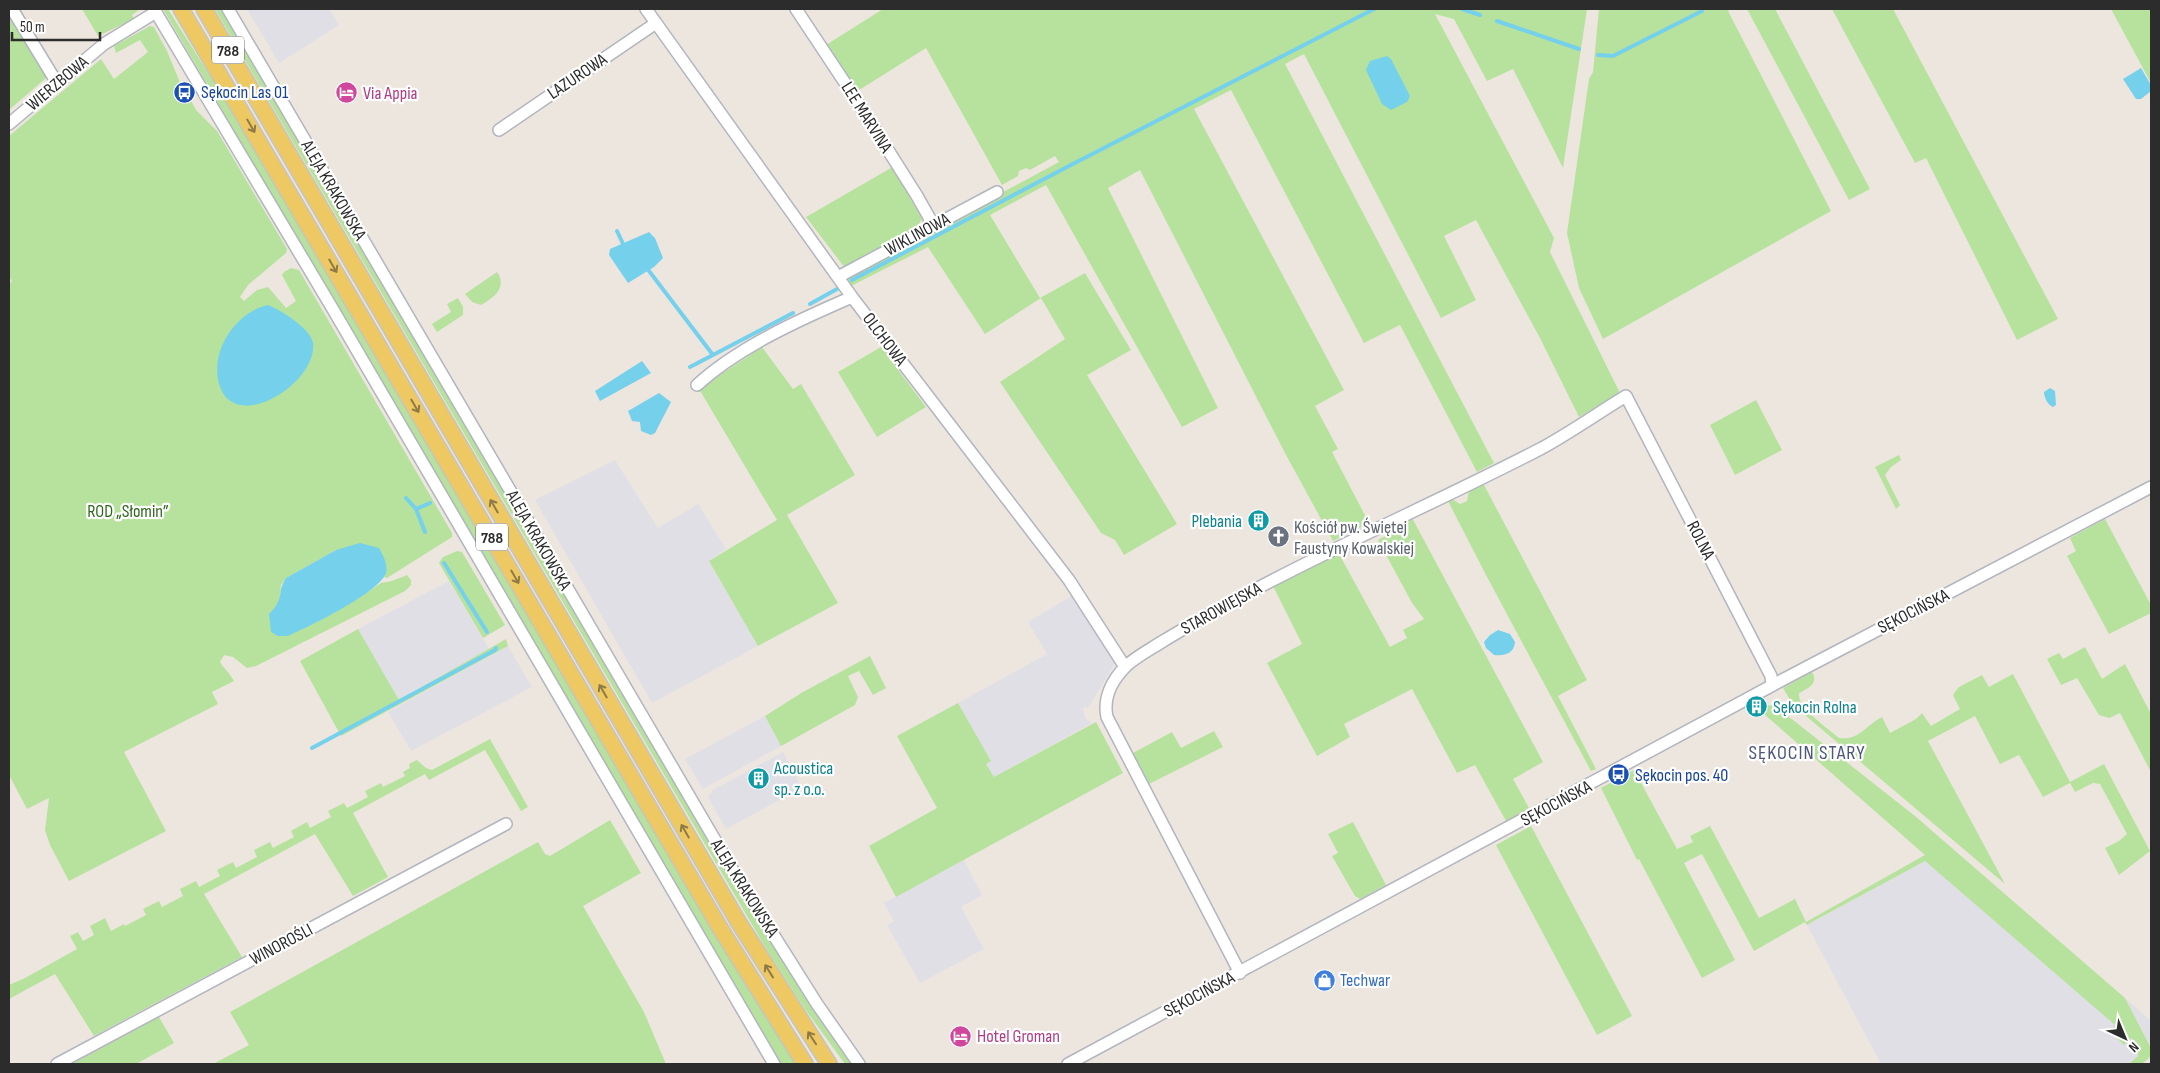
<svg xmlns="http://www.w3.org/2000/svg" width="2160" height="1073" viewBox="0 0 2160 1073" font-family="'Sofia Sans Condensed',sans-serif">
<style>
.industrial{fill:#e1dfe6}
.green{fill:#b6e29d}
.water{fill:#75d0ec}
.lines{fill:none;stroke-linecap:round;stroke-linejoin:round}
.stream{stroke:#75d0ec;stroke-width:4}
.minor-casing{stroke:#b2b5bf;stroke-width:14}
.major-casing{stroke:#c4c4c4;stroke-width:18}
.minor{stroke:#fff;stroke-width:11}
.major{stroke:#eec963;stroke-width:15}
.oneway{stroke:#8d7a48}
.labels{text-anchor:middle;stroke-width:4.5;stroke-linejoin:round;paint-order:stroke}
.shield{fill:#fff;stroke:#6b6b6b;stroke-width:1}
.shield-label{font-size:16px;font-weight:bold;fill:#2c2c2c}
.street-label{font-size:18px;fill:#2c2c2c;stroke:#fff}
.transit-label{font-size:18px;fill:#164399;stroke:#fff;text-anchor:start}
.hotel-label{font-size:18px;fill:#b23c85;stroke:#fff;text-anchor:start}
.park-label{font-size:18px;fill:#2e681c;stroke:#fff}
.culture-label{font-size:18px;fill:#0d838f;stroke:#fff;text-anchor:start}
.worship-label{font-size:18px;fill:#5b616d;stroke:#fff;text-anchor:start}
.shop-label{font-size:18px;fill:#366cbe;stroke:#fff;text-anchor:start}
.quarter-label{font-size:20px;letter-spacing:1px;fill:#4d577c;stroke:#fff}
</style>
<rect width="100%" height="100%" fill="#ede6df"/>
<path class="industrial" d="M 247,9 L 329,9 L 339,25 L 279,63 Z
M 615,460 L 658,528 L 698,504 L 726,549 L 709,561 L 758,646 L 652,703 L 535,500 Z
M 449,581 L 489,649 L 398,700 L 358,629 Z
M 1073,595 L 1115,663 L 1088,708 L 1083,707 L 1085,718 L 1092,723 L 994,777 L 986,764 L 990,761 L 958,703 L 1047,654 L 1028,622 Z
M 508,646 L 532,687 L 411,751 L 388,712 Z
M 765,716 L 781,746 L 703,789 L 685,759 Z
M 783,752 L 802,788 L 726,829 L 708,797 L 713,790 Z
M 964,860 L 982,895 L 961,907 L 984,949 L 920,983 L 887,925 L 894,921 L 884,903 Z
M 1925,861 L 2116,1025 L 2110,1032 L 2124,1045 L 2131,1038 L 2138,1044 L 2138,1056 L 2129,1064 L 1881,1064 L 1807,925 Z
M 2125,998 L 2151,1021 L 2151,1048 L 2150,1045 Z"/>
<path class="green" d="M 82,9 L 140,9 L 132,15 L 134,19 L 98,36 Z
M 163,9 L 168,9 L 242,127 L 797,1064 L 781,1064 Z
M 215,9 L 221,9 L 683,797 L 804,995 L 852,1064 L 845,1064 L 805,1009 L 767,950 Z
M 883,9 L 1587,9 L 1563,168 L 1513,69 L 1487,81 L 1454,19 L 1435,14 L 1554,238 L 1550,252 L 1620,393 L 1579,417 L 1541,340 L 1476,220 L 1444,236 L 1476,300 L 1441,318 L 1304,54 L 1285,64 L 1494,463 L 1477,472 L 1400,325 L 1364,343 L 1231,90 L 1194,109 L 1344,390 L 1315,406 L 1338,449 L 1332,452 L 1369,523 L 1333,541 L 1285,453 L 1140,170 L 1108,188 L 1218,408 L 1182,427 L 1046,185 L 990,215 L 1040,298 L 1085,273 L 1131,350 L 1087,375 L 1177,524 L 1124,555 L 1115,540 L 1101,533 L 1000,382 L 1065,339 L 1041,298 L 985,334 L 928,247 L 851,286 L 847,279 L 851,274 L 1059,162 L 1055,156 L 1030,170 L 1026,168 L 1019,171 L 1018,176 L 1002,185 L 926,48 L 856,92 L 826,45 Z
M 1599,9 L 1731,9 L 1728,11 L 1831,211 L 1603,339 L 1579,288 L 1567,233 L 1589,79 L 1593,72 Z
M 1747,9 L 1775,9 L 1870,189 L 1849,200 Z
M 1832,9 L 1893,9 L 2058,319 L 2017,340 L 1926,158 L 1915,163 Z
M 2111,9 L 2151,9 L 2151,83 Z
M 9,13 L 46,78 L 9,110 Z
M 150,26 L 154,27 L 167,51 L 181,85 L 178,87 L 185,99 L 189,97 L 196,110 L 217,131 L 287,249 L 286,253 L 248,285 L 240,297 L 244,301 L 257,290 L 268,287 L 286,308 L 296,301 L 282,275 L 284,272 L 291,268 L 299,270 L 452,533 L 452,537 L 387,578 L 384,577 L 386,572 L 336,550 L 286,578 L 281,585 L 280,603 L 269,614 L 309,626 L 363,595 L 381,583 L 392,581 L 407,575 L 411,580 L 411,585 L 405,591 L 256,666 L 247,668 L 233,657 L 224,655 L 220,662 C 224,669 230,673 234,681 L 212,692 L 218,704 L 124,752 L 166,831 L 69,881 L 50,845 L 45,830 L 49,798 L 27,809 L 9,775 L 9,284 L 12,281 L 9,277 L 9,136 L 101,59 L 114,79 L 148,52 L 140,40 L 116,53 L 114,46 Z
M 888,159 L 922,219 L 916,229 L 845,268 L 806,217 L 891,168 Z
M 497,272 C 508,288 493,298 481,305 L 472,302 L 465,294 Z
M 458,298 L 463,307 L 463,315 L 437,332 L 432,324 L 451,312 L 447,304 Z
M 762,347 L 793,389 L 801,384 L 855,475 L 787,515 L 838,603 L 758,646 L 709,561 L 777,520 L 699,389 Z
M 881,347 L 926,407 L 877,437 L 838,372 Z
M 1756,400 L 1782,450 L 1735,475 L 1710,425 Z
M 1899,455 L 1901,460 L 1891,467 L 1885,475 L 1900,505 L 1896,509 L 1875,467 Z
M 1483,483 L 1587,680 L 1558,696 L 1596,769 L 1591,771 L 1486,575 L 1448,501 L 1452,499 L 1460,504 L 1467,501 L 1469,490 Z
M 1411,516 L 1543,762 L 1513,779 L 1529,808 L 1506,821 L 1475,765 L 1457,773 L 1412,689 L 1344,724 L 1350,737 L 1317,756 L 1267,663 L 1302,644 L 1273,586 L 1338,552 L 1390,647 L 1407,638 L 1403,630 L 1424,619 L 1412,603 L 1378,540 L 1387,535 L 1384,529 Z
M 2105,519 L 2151,605 L 2151,613 L 2109,634 L 2067,556 L 2076,551 L 2070,538 Z
M 457,551 L 462,552 L 505,625 L 483,638 L 439,563 L 443,557 Z
M 358,629 L 399,700 L 506,639 L 508,646 L 341,736 L 300,661 Z
M 2085,647 L 2102,679 L 2125,664 L 2151,714 L 2151,772 L 2120,713 L 2109,718 L 2099,715 L 2077,678 L 2061,685 L 2047,659 L 2059,653 L 2063,659 Z
M 870,656 L 886,688 L 873,695 L 859,671 L 848,676 L 858,697 L 855,705 L 781,746 L 765,716 L 803,692 Z
M 1812,672 C 1819,684 1808,688 1799,693 C 1797,708 1828,728 1839,738 C 1859,741 1866,725 1882,717 L 1890,733 L 1916,719 L 1922,713 L 1931,726 L 1960,709 L 1953,695 L 1959,687 L 1982,675 L 1989,687 L 2013,674 L 2070,782 L 2104,764 L 2150,851 L 2119,875 L 2105,848 L 2119,841 L 2127,834 L 2100,784 L 2093,783 L 2075,792 L 2070,783 L 2043,797 L 2019,755 L 2000,764 L 1975,716 L 1928,741 L 2005,884 L 1793,705 L 1783,688 Z
M 958,703 L 991,761 L 986,764 L 994,777 L 1096,722 L 1123,773 L 896,897 L 869,846 L 937,808 L 897,736 Z
M 1771,705 L 1793,720 L 1915,816 L 2125,998 L 2151,1048 L 2151,1056 L 2142,1064 L 2129,1064 L 2138,1056 L 2138,1044 L 2131,1038 L 2124,1045 L 2110,1032 L 2115,1025 L 1925,861 L 1812,922 L 1807,925 L 1805,922 L 1754,951 L 1702,854 L 1684,863 L 1735,960 L 1702,978 L 1639,859 L 1637,860 L 1601,788 L 1634,770 L 1677,849 L 1693,842 L 1690,836 L 1710,826 L 1759,918 L 1795,899 L 1806,922 L 1925,855 L 1764,714 L 1749,710 Z
M 1214,731 L 1223,747 L 1149,784 L 1133,753 L 1172,732 L 1181,748 Z
M 490,739 L 528,807 L 521,811 L 485,750 L 429,780 L 425,774 L 353,813 L 388,877 L 353,896 L 315,834 L 204,894 L 242,957 L 94,1036 L 55,974 L 9,999 L 9,985 L 25,978 L 77,949 L 70,936 L 78,932 L 83,941 L 94,935 L 90,926 L 105,918 L 111,931 L 124,924 L 125,926 L 146,915 L 143,909 L 159,901 L 162,907 L 183,896 L 180,889 L 196,881 L 199,887 L 220,876 L 217,870 L 233,862 L 236,868 L 257,857 L 254,850 L 270,842 L 273,848 L 294,837 L 291,831 L 307,822 L 310,828 L 331,817 L 328,811 L 344,803 L 347,808 L 368,797 L 365,791 L 381,783 L 383,787 L 405,776 L 403,772 L 410,768 L 409,764 L 417,760 L 426,768 L 432,770 Z
M 610,820 L 641,873 L 583,906 L 644,1012 L 666,1064 L 213,1064 L 249,1045 L 230,1012 L 538,842 L 545,854 L 550,856 Z
M 1353,822 L 1386,885 L 1360,899 L 1355,896 L 1332,856 L 1338,853 L 1328,834 Z
M 1531,826 L 1632,1016 L 1597,1035 L 1496,845 Z
M 159,1017 L 174,1043 L 136,1064 L 72,1064 Z"/>
<path class="water" d="M 1387,56 L 1391,59 L 1410,96 L 1407,102 L 1391,110 L 1382,104 L 1366,70 L 1370,61 Z
M 2141,68 L 2151,85 L 2151,91 L 2141,99 L 2136,99 L 2123,79 Z
M 649,232 L 655,238 L 663,258 L 654,267 L 628,283 L 609,255 L 610,249 Z
M 268,305 C 281,310 311,329 313,343 C 318,383 234,436 219,384 C 210,350 236,312 268,305 Z
M 642,361 L 651,373 L 600,401 L 595,391 Z
M 2050,388 L 2055,391 L 2056,405 L 2053,407 C 2048,405 2044,398 2044,392 Z
M 659,393 L 671,402 L 655,433 L 651,435 L 641,431 L 640,422 L 632,421 L 628,411 Z
M 360,543 L 379,548 C 383,555 388,564 386,573 C 379,593 308,627 288,636 L 278,636 L 271,632 L 269,614 C 286,597 276,593 286,578 L 336,550 Z
M 1498,630 L 1510,634 L 1515,642 C 1514,654 1504,656 1494,655 L 1486,648 L 1484,642 L 1490,635 Z"/>
<g class="lines">
<path class="stream" d="M 1462,9 L 1480,15
M 1497,21 L 1579,49
M 1598,55 L 1613,56 L 1702,11
M 617,231 L 625,248
M 646,267 L 713,355
M 852,280 L 1069,166 L 1374,9
M 810,304 L 837,289
M 690,367 L 793,313
M 406,498 L 416,509 L 430,503
M 416,509 L 425,532
M 444,563 L 487,632
M 312,748 L 495,650 L 496,648"/>
<defs>
<path id="minor" d="M 12,9 L 57,83
M 154,9 L 331,306 L 774,1064
M 228,9 L 732,869 L 817,1004 L 859,1064
M 646,9 L 852,297 L 1069,580 L 1125,667
M 796,9 L 859,104 L 917,196 L 930,219 L 928,228
M 9,124 L 104,44 L 156,12
M 499,130 L 656,23
M 838,277 L 997,192
M 697,385 C 738,347 801,319 852,297
M 1240,973 L 1107,717 C 1103,698 1112,680 1126,666 C 1136,657 1149,650 1160,643 C 1191,624 1224,606 1256,589 C 1350,539 1448,497 1542,448 C 1571,432 1598,413 1626,396 L 1771,676 L 1772,685
M 57,1064 L 506,824
M 1068,1064 L 1786,678 L 2151,487"/>
<path id="major" d="M 181,9 L 720,928 L 805,1064
M 204,9 L 739,923 L 829,1064"/>
</defs>
<use href="#minor" class="minor-casing"/>
<use href="#major" class="major-casing"/>
<use href="#minor" class="minor"/>
<use href="#major" class="major"/>
</g>
<defs><path id="oneway-shaft" d="M-6 0H5M1.5-3L5.5 0L1.5 3" fill="none" stroke-width="1.6" stroke-linecap="round" stroke-linejoin="round" transform="scale(1.25)"/></defs>
<g class="oneway">
<use href="#oneway-shaft" transform="translate(251 126) rotate(60)"/>
<use href="#oneway-shaft" transform="translate(333 266) rotate(60)"/>
<use href="#oneway-shaft" transform="translate(415 406) rotate(60)"/>
<use href="#oneway-shaft" transform="translate(494 506) rotate(-120)"/>
<use href="#oneway-shaft" transform="translate(515 577) rotate(60)"/>
<use href="#oneway-shaft" transform="translate(603 691) rotate(-120)"/>
<use href="#oneway-shaft" transform="translate(685 831) rotate(-120)"/>
<use href="#oneway-shaft" transform="translate(769 971) rotate(-122)"/>
<use href="#oneway-shaft" transform="translate(812 1038) rotate(-123)"/>
</g>
<defs>
<symbol id="bus-disc" viewBox="-11 -11 22 22"><circle r="9.5" fill="#1a4fb4" stroke="#fff"/><path d="M-5-6H5V4H4V6H2V4H-2V6H-4V4H-5ZM-3.5-4V0h7V-4ZM-3.5 1.2v1.5H-2V1.2ZM2 1.2v1.5H3.5V1.2Z" fill="#fff"/></symbol>
<symbol id="hotel-disc" viewBox="-11 -11 22 22"><circle r="9.5" fill="#d1479c" stroke="#fff"/><path d="M-6-4.5h1.5V1H6V5H4.5V3h-9V5H-6ZM-4 0a1.8 1.8 0 1 1 3.6 0ZM.5 0V-2.5h3Q6-2.5 6 0Z" fill="#fff"/></symbol>
<symbol id="building-disc" viewBox="-11 -11 22 22"><circle r="9.5" fill="#0f9aa8" stroke="#fff"/><path d="M-4-6H4V6H1V3H-1V6H-4ZM-2.5-4.3h1.7v1.8h-1.7ZM.8-4.3h1.7v1.8H.8ZM-2.5-1h1.7V.8h-1.7ZM.8-1h1.7V.8H.8Z" fill="#fff"/></symbol>
<symbol id="church-disc" viewBox="-11 -11 22 22"><circle r="9.5" fill="#6b7280" stroke="#fff"/><path d="M-1.2-6h2.4v3.5h3.3v2.4h-3.3V6h-2.4V-.1h-3.3v-2.4h3.3Z" fill="#fff"/></symbol>
<symbol id="shop-disc" viewBox="-11 -11 22 22"><circle r="9.5" fill="#3f7fe0" stroke="#fff"/><path d="M-5-2.5h2.3a2.7 3.5 0 0 1 5.4 0H5L5.5 6h-11ZM-1.5-2.5h3a1.5 2.3 0 0 0-3 0Z" fill="#fff"/></symbol>
</defs>
<g fill-rule="evenodd">
<use href="#bus-disc" x="172" y="80" width="25" height="25"/>
<use href="#hotel-disc" x="334" y="80" width="25" height="25"/>
<use href="#building-disc" x="1246" y="508" width="25" height="25"/>
<use href="#church-disc" x="1266" y="524" width="25" height="25"/>
<use href="#building-disc" x="1744" y="694" width="25" height="25"/>
<use href="#bus-disc" x="1606" y="762" width="25" height="25"/>
<use href="#building-disc" x="746" y="766" width="25" height="25"/>
<use href="#shop-disc" x="1312" y="968" width="25" height="25"/>
<use href="#hotel-disc" x="948" y="1024" width="25" height="25"/>
</g>
<g class="labels">
<g class="shield">
<rect x="212" y="36.5" width="32" height="27" rx="4"/>
<rect x="476" y="523.5" width="32" height="27" rx="4"/>
</g>
<g class="shield-label">
<text x="228" y="56">788</text>
<text x="492" y="543">788</text>
</g>
<g class="street-label">
<text transform="translate(577 76) rotate(-34)" y="6">LAZUROWA</text>
<text transform="translate(57 83) rotate(-40)" y="6">WIERZBOWA</text>
<text transform="translate(867 117) rotate(58)" y="6">LEE MARVINA</text>
<text transform="translate(334 190) rotate(60)" y="6">ALEJA KRAKOWSKA</text>
<text transform="translate(917 234) rotate(-28)" y="6">WIKLINOWA</text>
<text transform="translate(885 339) rotate(53)" y="6">OLCHOWA</text>
<text transform="translate(539 540) rotate(60)" y="6">ALEJA KRAKOWSKA</text>
<text transform="translate(1701 540) rotate(63)" y="6">ROLNA</text>
<text transform="translate(1221 608) rotate(-29)" y="6">STAROWIEJSKA</text>
<text transform="translate(1913 611) rotate(-27)" y="6">SĘKOCIŃSKA</text>
<text transform="translate(1556 803) rotate(-28)" y="6">SĘKOCIŃSKA</text>
<text transform="translate(745 888) rotate(58)" y="6">ALEJA KRAKOWSKA</text>
<text transform="translate(281 944) rotate(-28)" y="6">WINOROŚLI</text>
<text transform="translate(1199 994) rotate(-28)" y="6">SĘKOCIŃSKA</text>
</g>
<g class="transit-label">
<text x="201" y="98">Sękocin Las 01</text>
<text x="1635" y="781">Sękocin pos. 40</text>
</g>
<g class="hotel-label">
<text x="363" y="99">Via Appia</text>
<text x="977" y="1042">Hotel Groman</text>
</g>
<g class="park-label">
<text x="128" y="517">ROD „Słomin”</text>
</g>
<g class="culture-label">
<text x="1242" y="527" text-anchor="end">Plebania</text>
<text x="1773" y="713">Sękocin Rolna</text>
<text x="774" y="774">Acoustica<tspan x="774" dy="21">sp. z o.o.</tspan></text>
</g>
<g class="worship-label">
<text x="1294" y="533">Kościół pw. Świętej<tspan x="1294" dy="21">Faustyny Kowalskiej</tspan></text>
</g>
<g class="shop-label">
<text x="1340" y="986">Techwar</text>
</g>
<g class="quarter-label">
<text x="1807" y="759">SĘKOCIN STARY</text>
</g>
</g>
<rect width="2160" height="1073" fill="none" stroke="#2c2c2c" stroke-width="20"/>
<g transform="translate(2125 1038) rotate(136)" stroke="#ffffff" stroke-width="4" paint-order="stroke">
<path d="M0-4L9 19L0 12L-9 19Z" fill="#2c2c2c"/>
<text y="-8" font-size="14" font-weight="bold" text-anchor="middle" fill="#2c2c2c">N</text>
</g>
<path d="M12 32v8h88v-8" fill="none" stroke="#2c2c2c" stroke-width="2.5"/>
<text x="20" y="32" font-size="15" fill="#2c2c2c" stroke="#ffffff" stroke-width="4" paint-order="stroke">50 m</text>
</svg>
